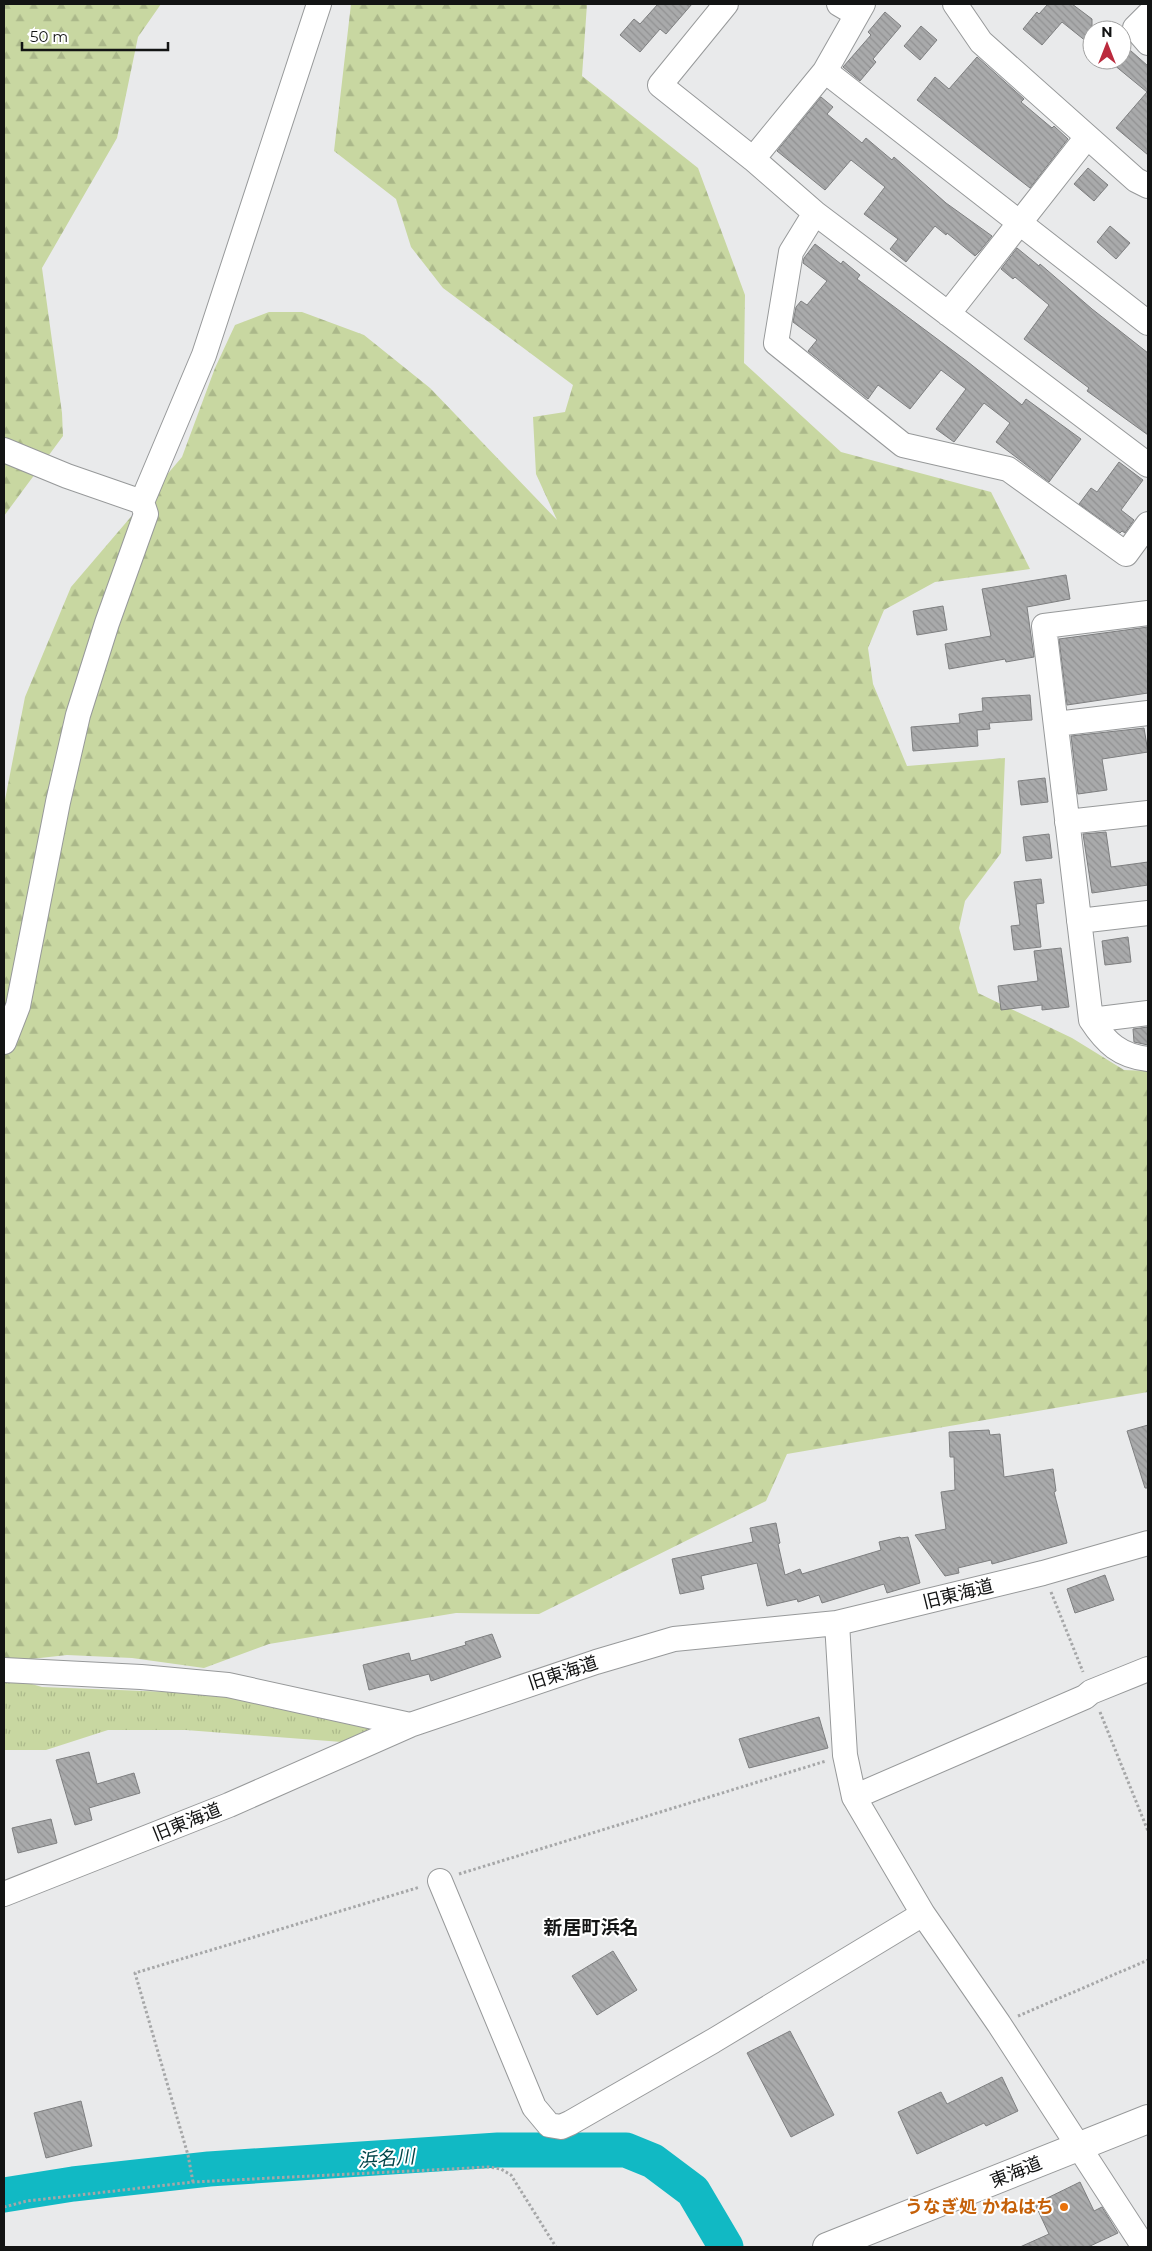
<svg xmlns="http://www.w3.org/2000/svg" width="1152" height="2251" viewBox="0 0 1152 2251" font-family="Montserrat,'Noto Sans JP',sans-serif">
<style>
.grass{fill:url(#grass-tufts)}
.forest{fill:url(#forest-firs)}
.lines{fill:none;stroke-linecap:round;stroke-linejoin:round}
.river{stroke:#11b9c4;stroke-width:35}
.building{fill:url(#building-back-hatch);stroke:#7e7f80}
.minor-casing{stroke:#97999a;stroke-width:26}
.major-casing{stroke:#97999a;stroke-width:30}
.path{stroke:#a6a7a8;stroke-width:3;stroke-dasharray:2.5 2.5;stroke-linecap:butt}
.minor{stroke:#fff;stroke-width:24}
.major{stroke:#fff;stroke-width:28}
.food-dot{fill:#e8710a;stroke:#fff;stroke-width:2}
.labels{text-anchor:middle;stroke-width:4;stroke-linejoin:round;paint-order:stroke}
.street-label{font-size:18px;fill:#131414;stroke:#fff}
.food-label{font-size:18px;font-weight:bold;fill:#c56008;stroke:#fff;text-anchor:end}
.neighbourhood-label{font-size:19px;font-weight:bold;fill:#131414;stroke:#fff}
.water-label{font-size:19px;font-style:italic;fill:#014549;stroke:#fff}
</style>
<defs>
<pattern id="grass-tufts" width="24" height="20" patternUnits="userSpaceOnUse" patternTransform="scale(1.25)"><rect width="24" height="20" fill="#c8d7a1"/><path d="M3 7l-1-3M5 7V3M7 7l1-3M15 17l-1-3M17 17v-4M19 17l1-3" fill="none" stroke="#abb88a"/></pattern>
<pattern id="forest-firs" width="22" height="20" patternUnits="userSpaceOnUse" patternTransform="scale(1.25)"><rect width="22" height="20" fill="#c8d7a1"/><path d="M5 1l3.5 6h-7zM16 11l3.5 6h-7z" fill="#abb88a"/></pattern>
<pattern id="building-back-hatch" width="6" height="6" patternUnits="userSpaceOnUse" patternTransform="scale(1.25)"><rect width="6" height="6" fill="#a9aaab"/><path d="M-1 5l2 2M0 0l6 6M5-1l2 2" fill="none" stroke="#919192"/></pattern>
</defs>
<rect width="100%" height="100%" fill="#e9eaeb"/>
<path class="grass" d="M 4,1679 L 18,1680 L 42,1687 L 220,1694 L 394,1721 L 342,1742 L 186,1730 L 108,1730 L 46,1750 L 4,1750 Z"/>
<path class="forest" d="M 4,4 L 161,4 L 138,37 L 117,138 L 42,268 L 62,413 L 63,436 L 4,516 Z
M 351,4 L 587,4 L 582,76 L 698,168 L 745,295 L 744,363 L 841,452 L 991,492 L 1030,569 L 935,582 L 884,610 L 868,648 L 873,684 L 907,766 L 1005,758 L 1001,853 L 965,901 L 959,928 L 978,993 L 1072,1038 L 1124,1070 L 1148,1071 L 1148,1392 L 787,1454 L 766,1501 L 539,1614 L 456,1613 L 269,1644 L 204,1668 L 132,1658 L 67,1655 L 4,1662 L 4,805 L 25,697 L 71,587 L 182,457 L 215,368 L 235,325 L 269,312 L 302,312 L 364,335 L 430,388 L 557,520 L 536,474 L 533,417 L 565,412 L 573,385 L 443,288 L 411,247 L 396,199 L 334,151 Z"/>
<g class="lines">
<path class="river" d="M 4,2195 L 73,2184 L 209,2169 L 498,2150 L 626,2150 L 653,2161 L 693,2191 L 726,2247"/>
</g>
<path class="building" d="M 658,4 L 692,4 L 666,34 L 660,29 L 640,52 L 620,35 L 634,19 L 640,24 Z
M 1048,4 L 1072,4 L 1092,19 L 1092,46 L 1062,22 L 1042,45 L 1023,29 L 1037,12 L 1039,14 Z
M 885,12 L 901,26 L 873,59 L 876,62 L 860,81 L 843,67 L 871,35 L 868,32 Z
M 921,26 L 937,40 L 920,60 L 904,46 Z
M 1122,43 L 1148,66 L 1148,155 L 1116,128 L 1147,92 L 1108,60 L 1122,60 Z
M 977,57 L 1024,99 L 1021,102 L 1052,128 L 1054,126 L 1068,139 L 1030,188 L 917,100 L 935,77 L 949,89 Z
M 821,97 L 833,107 L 827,114 L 862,143 L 866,138 L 892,160 L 894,157 L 946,203 L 992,236 L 980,251 L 975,256 L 947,233 L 946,235 L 935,226 L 906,262 L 890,249 L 898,239 L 864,214 L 885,187 L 851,160 L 825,190 L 777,151 Z
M 1088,168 L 1108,185 L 1094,201 L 1074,184 Z
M 1110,226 L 1130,243 L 1116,259 L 1097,242 Z
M 815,244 L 841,264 L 843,261 L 860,275 L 857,279 L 968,362 L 1022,405 L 1026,399 L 1081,439 L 1049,482 L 996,442 L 1010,423 L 984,403 L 954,442 L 936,429 L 966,389 L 941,370 L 910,409 L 878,385 L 868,399 L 808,351 L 817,340 L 793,322 L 796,307 L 801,301 L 807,305 L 827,281 L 803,263 L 804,258 Z
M 1017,248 L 1039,266 L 1040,264 L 1092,309 L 1148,353 L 1148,435 L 1087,391 L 1089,388 L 1024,339 L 1049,305 L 1015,277 L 1013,279 L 1001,269 Z
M 1119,462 L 1143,480 L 1121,510 L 1134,520 L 1125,533 L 1122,531 L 1120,533 L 1079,504 L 1091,488 L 1097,492 Z
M 1066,575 L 1070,599 L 1027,607 L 1034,657 L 1006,662 L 1005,659 L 949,669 L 945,644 L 991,636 L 982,589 Z
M 943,606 L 947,630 L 917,635 L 913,611 Z
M 1148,627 L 1148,693 L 1067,705 L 1059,639 Z
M 1030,695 L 1032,720 L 989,723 L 990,729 L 977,730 L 978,746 L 913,751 L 911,727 L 960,723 L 959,714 L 983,711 L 982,698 Z
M 1144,728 L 1148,752 L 1102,759 L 1107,790 L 1078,794 L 1071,736 Z
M 1045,778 L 1048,802 L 1021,805 L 1018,781 Z
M 1106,832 L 1111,867 L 1148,862 L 1148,885 L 1092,893 L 1083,834 Z
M 1049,834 L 1052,858 L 1026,861 L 1023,837 Z
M 1041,879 L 1044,903 L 1036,904 L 1041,947 L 1014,950 L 1011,926 L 1020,925 L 1014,882 Z
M 1128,937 L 1131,962 L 1105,965 L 1102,941 Z
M 1061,948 L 1069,1007 L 1042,1010 L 1042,1005 L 1001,1010 L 998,986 L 1038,981 L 1034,951 Z
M 1148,1027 L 1148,1045 L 1134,1042 L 1133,1029 Z
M 1148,1425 L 1148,1488 L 1145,1488 L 1127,1431 Z
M 989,1430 L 990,1435 L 1000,1434 L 1004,1477 L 1053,1469 L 1056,1491 L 1054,1492 L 1067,1543 L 992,1564 L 991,1560 L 958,1568 L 959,1573 L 945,1576 L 915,1535 L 946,1529 L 941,1492 L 955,1490 L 954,1457 L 950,1457 L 949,1432 Z
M 776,1523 L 780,1543 L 778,1544 L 785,1575 L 800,1569 L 802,1574 L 881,1550 L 879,1542 L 900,1537 L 901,1538 L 908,1537 L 920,1583 L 887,1593 L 884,1584 L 822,1603 L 819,1595 L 798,1602 L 797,1599 L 767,1606 L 757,1563 L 701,1576 L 704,1589 L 680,1594 L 672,1559 L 753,1542 L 750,1528 Z
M 1105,1575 L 1114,1600 L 1075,1613 L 1067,1589 Z
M 492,1634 L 501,1657 L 431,1681 L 429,1674 L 369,1690 L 363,1665 L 409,1653 L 411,1661 L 466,1645 L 465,1642 Z
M 819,1717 L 828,1748 L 749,1768 L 739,1739 Z
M 89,1752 L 97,1784 L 134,1773 L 140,1793 L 89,1808 L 92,1820 L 75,1825 L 56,1760 Z
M 51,1819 L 57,1843 L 18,1853 L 12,1828 Z
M 613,1951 L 637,1990 L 597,2015 L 572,1976 Z
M 790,2031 L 834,2115 L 791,2137 L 747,2053 Z
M 1002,2077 L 1018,2111 L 986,2126 L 984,2123 L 917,2154 L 898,2112 L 941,2092 L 947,2104 Z
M 81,2101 L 92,2146 L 46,2158 L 34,2113 Z
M 1080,2182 L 1094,2211 L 1102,2207 L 1118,2233 L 1088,2247 L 1020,2247 L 1049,2234 L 1035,2204 Z"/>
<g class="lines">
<defs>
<path id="minor" d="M 726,4 L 660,85 L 753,159 L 815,213 L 1148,465
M 839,4 L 856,14
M 955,4 L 981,42 L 1136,180 L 1148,186
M 1148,15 L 1135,28 L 1148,43
M 825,71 L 1148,323
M 753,159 L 825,71 L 863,4
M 815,213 L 791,252 L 776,343 L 903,445 L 1008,469 L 1126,554 L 1148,524
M 948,314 L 1087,137
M 4,450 L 67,476 L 142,502
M 1148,613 L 1044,626 L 1091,1020 C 1106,1043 1120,1056 1148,1059
M 1056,724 L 1148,713
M 1067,822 L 1148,813
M 1079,921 L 1148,913
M 1091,1020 L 1148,1013
M 4,1042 L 18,1006 L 58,802 L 78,715 L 107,623 L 146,514 L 142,502 L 204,355 L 319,4
M 837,1623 L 845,1755 L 854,1797 L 923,1914 L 999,2024 L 1144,2247
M 4,1670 L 141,1677 L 228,1685 L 410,1725
M 854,1797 L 1085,1697 L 1091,1692 L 1148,1669
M 440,1881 L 534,2107 L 549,2125 L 561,2127 L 570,2123 L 713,2041 L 923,1914
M 4,1894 L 229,1805 L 410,1725 L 596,1662 L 674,1639 L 837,1623 L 1043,1573 L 1148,1543"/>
<path id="major" d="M 827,2247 L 1148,2119"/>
</defs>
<use href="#minor" class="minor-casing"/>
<use href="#major" class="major-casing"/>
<path class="path" d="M 1051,1592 L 1083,1672
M 1100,1712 L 1148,1831
M 459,1874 L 826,1761
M 1018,2016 L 1148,1960
M 193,2182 L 188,2155 L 135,1973 L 420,1887
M 4,2207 L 27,2201 L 193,2182 L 489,2167 L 501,2169 L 511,2175 L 556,2247"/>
<use href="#minor" class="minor"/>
<use href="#major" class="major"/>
</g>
<circle class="food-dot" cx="1064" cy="2207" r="5"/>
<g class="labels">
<g class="street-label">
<text transform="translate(958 1594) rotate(-14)" y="6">旧東海道</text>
<text transform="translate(563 1673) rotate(-18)" y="6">旧東海道</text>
<text transform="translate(187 1822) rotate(-22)" y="6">旧東海道</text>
<text transform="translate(1016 2172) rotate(-22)" y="6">東海道</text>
</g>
<g class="food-label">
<text x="1054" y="2213">うなぎ処 かねはち</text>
</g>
<g class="neighbourhood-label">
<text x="591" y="1934">新居町浜名</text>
</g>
<g class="water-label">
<text transform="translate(386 2158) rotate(-4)" y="7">浜名川</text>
</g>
</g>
<rect width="1152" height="2251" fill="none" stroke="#131414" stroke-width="10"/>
<g transform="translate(1107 45)"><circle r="24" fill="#ffffff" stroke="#a1a1a1"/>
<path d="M0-4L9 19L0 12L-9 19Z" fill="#bb2a3d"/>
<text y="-8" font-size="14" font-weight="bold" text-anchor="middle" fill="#131414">N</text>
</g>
<path d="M22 42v8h146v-8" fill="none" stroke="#131414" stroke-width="2.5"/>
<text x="30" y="42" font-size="15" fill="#131414" stroke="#ffffff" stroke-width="4" paint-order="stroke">50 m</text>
</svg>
